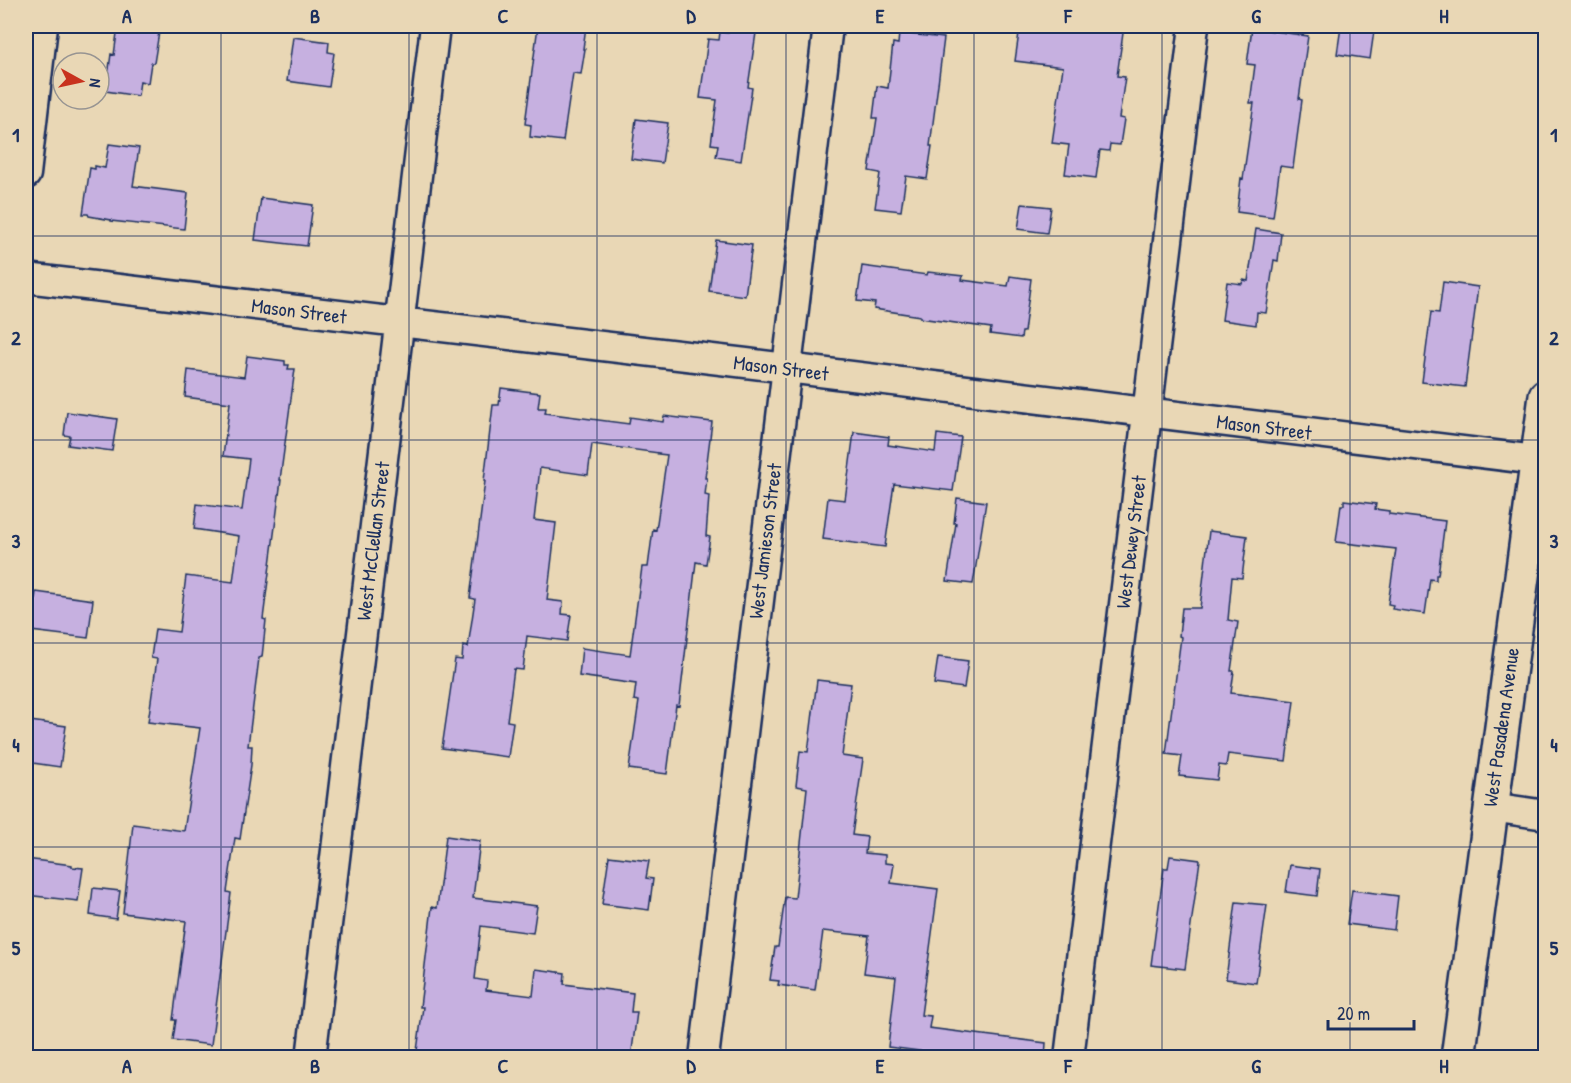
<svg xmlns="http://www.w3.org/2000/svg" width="1571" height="1083" viewBox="0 0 1571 1083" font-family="'Patrick Hand',sans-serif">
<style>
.building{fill:#c6b0e0;stroke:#1b2f5e;stroke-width:1.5}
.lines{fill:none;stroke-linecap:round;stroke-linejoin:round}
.street-casing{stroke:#1b2f5e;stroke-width:33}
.secondary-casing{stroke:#1b2f5e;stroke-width:38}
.street{stroke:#e9d7b5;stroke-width:28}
.secondary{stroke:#e9d7b5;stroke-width:33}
.grid{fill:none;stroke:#1b2f5e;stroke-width:1.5;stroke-opacity:0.55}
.labels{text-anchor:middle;stroke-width:5;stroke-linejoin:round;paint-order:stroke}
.street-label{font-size:20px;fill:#1b2f5e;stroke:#e9d7b5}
.neatline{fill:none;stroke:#1b2f5e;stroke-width:2}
.grid-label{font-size:20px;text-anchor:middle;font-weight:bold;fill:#1b2f5e}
</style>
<rect width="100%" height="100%" fill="#e9d7b5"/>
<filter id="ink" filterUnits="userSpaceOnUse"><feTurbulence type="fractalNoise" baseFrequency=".0167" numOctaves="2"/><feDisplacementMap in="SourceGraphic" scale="12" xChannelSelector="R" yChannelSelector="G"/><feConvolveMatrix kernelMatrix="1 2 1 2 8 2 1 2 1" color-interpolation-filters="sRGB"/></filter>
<g filter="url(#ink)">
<path class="building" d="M 118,26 L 160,26 L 154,63 L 151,63 L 148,83 L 140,81 L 138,96 L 106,91 L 111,54 L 114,55 Z
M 538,26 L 586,26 L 583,49 L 585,49 L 581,74 L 573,73 L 563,141 L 530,137 L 531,125 L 525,124 Z
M 729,26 L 757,26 L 748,87 L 752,88 L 741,161 L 716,157 L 718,145 L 711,144 L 717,100 L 700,98 L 708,39 L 719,40 L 720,32 L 728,33 Z
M 1020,26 L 1124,26 L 1117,76 L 1125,77 L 1119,118 L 1124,119 L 1120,145 L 1110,144 L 1109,151 L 1100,150 L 1096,178 L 1065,174 L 1069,145 L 1052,143 L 1063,67 L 1015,61 Z
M 1341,27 L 1374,31 L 1370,59 L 1337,54 Z
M 1252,28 L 1308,36 L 1299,99 L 1302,100 L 1293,168 L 1280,166 L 1273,217 L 1237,212 L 1241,178 L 1243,179 L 1254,103 L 1250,103 L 1255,65 L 1247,64 Z
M 899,33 L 944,38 L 930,146 L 932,146 L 927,179 L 906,176 L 901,211 L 875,208 L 880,173 L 869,171 L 877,118 L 873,118 L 877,86 L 888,88 L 893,43 L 898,44 Z
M 293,37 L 329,42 L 328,52 L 334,53 L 329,87 L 287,81 Z
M 636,119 L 668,123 L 662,163 L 631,159 Z
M 109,144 L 139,148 L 133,186 L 188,193 L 184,229 L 111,221 L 111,220 L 89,216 L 88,214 L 83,214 L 90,168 L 95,169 L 95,166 L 105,168 Z
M 261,198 L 313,205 L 307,246 L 255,240 Z
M 1022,204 L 1051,207 L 1047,233 L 1018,229 Z
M 1256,229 L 1281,233 L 1278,261 L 1274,260 L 1266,313 L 1257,312 L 1256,325 L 1222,320 L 1227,282 L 1242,284 L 1243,280 L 1248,281 Z
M 716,240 L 752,245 L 745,296 L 709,291 Z
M 862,266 L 927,275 L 928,272 L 963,276 L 962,280 L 1008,286 L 1010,276 L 1031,279 L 1024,332 L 1022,332 L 1021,338 L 990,334 L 991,328 L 920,318 L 920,316 L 874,309 L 875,303 L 857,301 Z
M 1443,282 L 1478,287 L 1465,387 L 1422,382 L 1431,312 L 1439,313 Z
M 247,356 L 285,361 L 285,365 L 289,365 L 288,369 L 295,369 L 280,480 L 281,480 L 263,619 L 266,620 L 262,657 L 259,658 L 248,746 L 252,746 L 251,765 L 240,839 L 235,838 L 227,892 L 231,893 L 211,1045 L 173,1040 L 176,1020 L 173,1020 L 186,921 L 123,913 L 133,824 L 184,831 L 200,728 L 148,722 L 157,659 L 151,658 L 155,629 L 179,632 L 186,576 L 233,582 L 239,536 L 194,529 L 197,504 L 242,510 L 249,459 L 223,456 L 230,403 L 185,397 L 188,370 L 244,377 Z
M 501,388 L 540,393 L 538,408 L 546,408 L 545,413 L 629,424 L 630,417 L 663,422 L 664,416 L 712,422 L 705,478 L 707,478 L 705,495 L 709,496 L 706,536 L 710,537 L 706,564 L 696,562 L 679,706 L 676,705 L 667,774 L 629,769 L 639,701 L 634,700 L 636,684 L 579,676 L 582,648 L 630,655 L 642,567 L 648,567 L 653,529 L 656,530 L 667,455 L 658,454 L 659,453 L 592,444 L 588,475 L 540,468 L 534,520 L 556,523 L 547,600 L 563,602 L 562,614 L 571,615 L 567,641 L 527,636 L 523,670 L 514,669 L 507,721 L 513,722 L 508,757 L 442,748 L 455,659 L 462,660 L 463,646 L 468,647 L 475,599 L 470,598 L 485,481 L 484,481 L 493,405 L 499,405 Z
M 67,412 L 117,419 L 112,451 L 68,445 L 70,436 L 64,435 Z
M 854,432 L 889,437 L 888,445 L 935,452 L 937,434 L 961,437 L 953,491 L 894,484 L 885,547 L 823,539 L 828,498 L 845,500 Z
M 957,498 L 986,502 L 973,584 L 947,581 L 956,523 L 954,523 Z
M 1344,500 L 1376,504 L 1375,509 L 1389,511 L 1389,514 L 1445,521 L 1438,575 L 1436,575 L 1436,580 L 1430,579 L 1425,614 L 1392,609 L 1393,605 L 1388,604 L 1396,549 L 1336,542 L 1341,505 L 1344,505 Z
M 1209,531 L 1247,536 L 1242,578 L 1232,577 L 1228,620 L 1238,622 L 1231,671 L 1234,671 L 1231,693 L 1294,701 L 1286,761 L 1228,754 L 1226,766 L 1219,765 L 1217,780 L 1179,776 L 1182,756 L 1166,754 L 1181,637 L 1179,636 L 1182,608 L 1200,608 Z
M 36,592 L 93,600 L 88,638 L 31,631 Z
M 938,657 L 968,661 L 964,688 L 934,684 Z
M 817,680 L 851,684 L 842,756 L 863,759 L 852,835 L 867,837 L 865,853 L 885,855 L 885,863 L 894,864 L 891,883 L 938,889 L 921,1015 L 931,1016 L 929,1028 L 1046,1043 L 1045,1058 L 943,1058 L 943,1054 L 888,1047 L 896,977 L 864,973 L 869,936 L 823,931 L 815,990 L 778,985 L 779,981 L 770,980 L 775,947 L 778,947 L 785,897 L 795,898 L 807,788 L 796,786 L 800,751 L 808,752 Z
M 30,721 L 66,726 L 60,767 L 26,762 L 26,735 L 28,736 Z
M 446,836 L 480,841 L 473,898 L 537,906 L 533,933 L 481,926 L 475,979 L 487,981 L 486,990 L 533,996 L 536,969 L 565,973 L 564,984 L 633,993 L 631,1012 L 637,1012 L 631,1058 L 416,1058 L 423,1007 L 420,1007 L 432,907 L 437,908 Z
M 609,856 L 649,861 L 646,878 L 653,879 L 649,910 L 602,904 Z
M 1170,856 L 1200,860 L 1185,969 L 1151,965 L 1164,868 L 1168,868 Z
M 26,859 L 72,865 L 72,867 L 83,868 L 78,901 L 26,895 Z
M 1290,865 L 1320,869 L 1317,896 L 1286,892 Z
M 93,888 L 120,891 L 116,919 L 90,915 Z
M 1352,890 L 1398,896 L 1394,930 L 1347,924 Z
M 1236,902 L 1267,905 L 1256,983 L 1226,979 Z"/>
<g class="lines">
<defs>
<path id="street" d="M 26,174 L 43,26
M 26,278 L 746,363 L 1537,460
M 1491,807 L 1546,815
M 311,1058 L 435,26
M 704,1058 L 828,26
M 1069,1058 L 1194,26"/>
<path id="secondary" d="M 1458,1058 L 1546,396"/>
</defs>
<use href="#street" class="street-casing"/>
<use href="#secondary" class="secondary-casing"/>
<use href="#street" class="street"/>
<use href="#secondary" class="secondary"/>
</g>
</g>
<path class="grid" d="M 221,26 L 221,1058M 409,26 L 409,1058M 597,26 L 597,1058M 786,26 L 786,1058M 974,26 L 974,1058M 1162,26 L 1162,1058M 1350,26 L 1350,1058M 26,236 L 1546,236M 26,440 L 1546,440M 26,643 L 1546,643M 26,847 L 1546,847"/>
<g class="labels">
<g class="street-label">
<text transform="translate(299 311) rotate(7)" y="7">Mason Street</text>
<text transform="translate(781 368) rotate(7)" y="7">Mason Street</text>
<text transform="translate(1264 427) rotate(7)" y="7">Mason Street</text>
<text transform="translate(373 541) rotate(-83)" y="7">West McClellan Street</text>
<text transform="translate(765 541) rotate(-83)" y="7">West Jamieson Street</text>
<text transform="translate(1131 542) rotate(-83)" y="7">West Dewey Street</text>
<text transform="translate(1501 727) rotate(-82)" y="7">West Pasadena Avenue</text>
</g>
</g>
<rect width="1571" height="1083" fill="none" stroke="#e9d7b5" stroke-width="66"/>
<g transform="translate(81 81) rotate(98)"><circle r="28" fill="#e9d7b5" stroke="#979492" stroke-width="1.5"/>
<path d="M0-4.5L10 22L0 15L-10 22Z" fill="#c8321e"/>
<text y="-9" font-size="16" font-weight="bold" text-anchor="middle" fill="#1b2f5e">N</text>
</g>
<path d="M1328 1020v9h86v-9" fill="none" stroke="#1b2f5e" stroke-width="3"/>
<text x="1337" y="1020" font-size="18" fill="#1b2f5e" stroke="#e9d7b5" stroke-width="4.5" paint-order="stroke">20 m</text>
<rect x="33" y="33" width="1505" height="1017" class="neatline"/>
<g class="grid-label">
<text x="127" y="23">A</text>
<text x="315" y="23">B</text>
<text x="503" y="23">C</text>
<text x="691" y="23">D</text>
<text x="880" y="23">E</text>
<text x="1068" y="23">F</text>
<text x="1256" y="23">G</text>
<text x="1444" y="23">H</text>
<text x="16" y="142">1</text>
<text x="1554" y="142">1</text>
<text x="16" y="345">2</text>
<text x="1554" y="345">2</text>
<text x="16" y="548">3</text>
<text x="1554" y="548">3</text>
<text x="16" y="752">4</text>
<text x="1554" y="752">4</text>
<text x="16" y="955">5</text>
<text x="1554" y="955">5</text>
<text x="127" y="1073">A</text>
<text x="315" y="1073">B</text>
<text x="503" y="1073">C</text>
<text x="691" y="1073">D</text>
<text x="880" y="1073">E</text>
<text x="1068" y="1073">F</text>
<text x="1256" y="1073">G</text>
<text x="1444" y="1073">H</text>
</g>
</svg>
